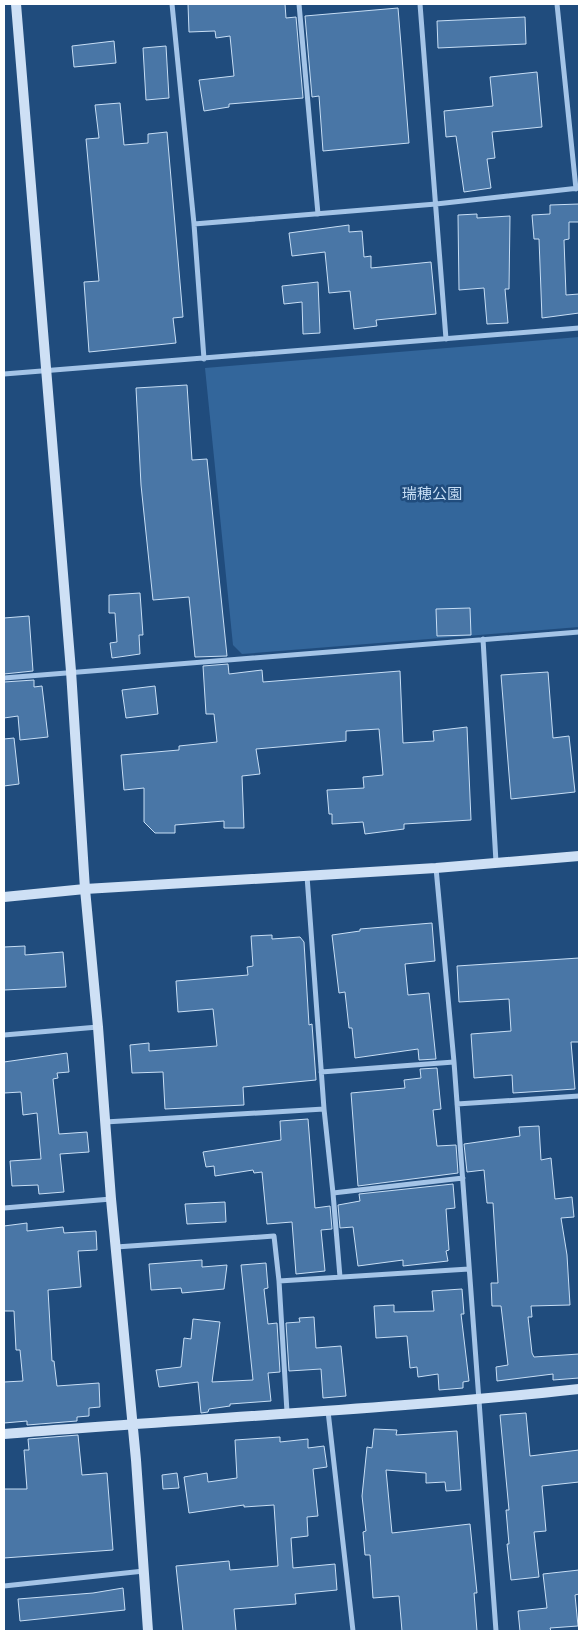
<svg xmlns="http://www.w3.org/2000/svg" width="583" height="1635" viewBox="0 0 583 1635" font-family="'Noto Sans','Noto Sans JP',sans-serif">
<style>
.green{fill:#33669b}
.building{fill:#4976a6;stroke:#c7def5}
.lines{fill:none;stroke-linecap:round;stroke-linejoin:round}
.street{stroke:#a4c4e7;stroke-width:5}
.secondary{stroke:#cee0f5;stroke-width:10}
.labels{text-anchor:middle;stroke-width:5;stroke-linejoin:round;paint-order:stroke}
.park-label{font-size:15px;fill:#c7def5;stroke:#204c7d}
</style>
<rect width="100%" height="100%" fill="#204c7d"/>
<path class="green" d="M 579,337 L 579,627 L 242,654 L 233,645 L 205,368 Z"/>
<path class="building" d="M 188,4 L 285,4 L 286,18 L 296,17 L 303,98 L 229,104 L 229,107 L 204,111 L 199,80 L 234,76 L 230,36 L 216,38 L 215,31 L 189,32 Z
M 398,8 L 409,143 L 323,151 L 319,96 L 312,97 L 305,16 Z
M 525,17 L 526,44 L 438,48 L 437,21 Z
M 114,41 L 116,63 L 74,67 L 72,46 Z
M 166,46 L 169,98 L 146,100 L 143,48 Z
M 537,72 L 542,127 L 492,132 L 495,158 L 487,159 L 491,188 L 464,192 L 456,136 L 446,137 L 444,111 L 493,106 L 490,77 Z
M 120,103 L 124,145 L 148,143 L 148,134 L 167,132 L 183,317 L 173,318 L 176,343 L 89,352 L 84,282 L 99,281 L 86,139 L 99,138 L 95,105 Z
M 579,204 L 579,222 L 569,222 L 569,239 L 564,240 L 566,295 L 579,294 L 579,313 L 542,318 L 539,239 L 534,239 L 532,215 L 550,214 L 550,205 Z
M 477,214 L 477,218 L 510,216 L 509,289 L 505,289 L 508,323 L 487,324 L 484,288 L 459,290 L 458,215 Z
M 349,225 L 349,232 L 362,231 L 364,257 L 371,256 L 371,268 L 431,262 L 436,314 L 376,320 L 377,326 L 354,329 L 350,291 L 329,293 L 325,252 L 292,256 L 289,233 Z
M 318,282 L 320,333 L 303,334 L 302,302 L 284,304 L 282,286 Z
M 187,385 L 192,460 L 207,459 L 227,656 L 195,657 L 189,597 L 153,600 L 141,485 L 136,388 Z
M 140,593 L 143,635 L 139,635 L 140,654 L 112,658 L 110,643 L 117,642 L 115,613 L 109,613 L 109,595 Z
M 470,608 L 471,635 L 437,636 L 436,609 Z
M 29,616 L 33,671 L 4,674 L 4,618 Z
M 228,664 L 229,674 L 262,670 L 263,682 L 400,671 L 403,743 L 434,741 L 433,731 L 467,727 L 471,820 L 404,824 L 404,829 L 365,834 L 363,822 L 332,824 L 332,814 L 329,814 L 327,790 L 364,788 L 363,777 L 383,775 L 379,729 L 346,731 L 346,741 L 256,749 L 260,774 L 242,776 L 244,828 L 224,828 L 224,821 L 175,825 L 175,833 L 155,833 L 144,822 L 144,788 L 124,790 L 121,755 L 179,750 L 179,746 L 217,742 L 214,714 L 206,714 L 203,666 Z
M 548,672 L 553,738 L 569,736 L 575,792 L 511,799 L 501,675 Z
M 34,680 L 34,687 L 42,686 L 48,737 L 20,740 L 18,716 L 4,718 L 4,682 Z
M 155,686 L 158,714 L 126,718 L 122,690 Z
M 14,738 L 19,784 L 4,786 L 4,739 Z
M 432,923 L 435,961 L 405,964 L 408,995 L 429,993 L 436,1059 L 419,1060 L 418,1049 L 355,1058 L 352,1028 L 349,1028 L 345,992 L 339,993 L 332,935 L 360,931 L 360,929 Z
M 272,935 L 272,939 L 300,937 L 304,942 L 309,1025 L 312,1024 L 316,1080 L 243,1087 L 244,1105 L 165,1109 L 163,1072 L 132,1073 L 130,1045 L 149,1043 L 149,1051 L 217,1046 L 213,1009 L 178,1012 L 176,981 L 248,975 L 247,967 L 253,966 L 251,936 Z
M 25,946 L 25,955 L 63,952 L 66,987 L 4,990 L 4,947 Z
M 579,958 L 579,1042 L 571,1042 L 575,1089 L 513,1093 L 512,1075 L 474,1078 L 471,1034 L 511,1031 L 509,999 L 459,1002 L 457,966 Z
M 67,1053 L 69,1072 L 57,1073 L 58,1078 L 53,1079 L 59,1134 L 87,1132 L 89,1152 L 60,1154 L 64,1192 L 39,1194 L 38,1185 L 12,1186 L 10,1161 L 41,1159 L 37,1113 L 23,1115 L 21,1092 L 4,1093 L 4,1062 Z
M 437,1068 L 441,1109 L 433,1110 L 437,1146 L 456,1145 L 458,1173 L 358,1186 L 351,1093 L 405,1088 L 404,1080 L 421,1078 L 420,1069 Z
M 308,1119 L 315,1208 L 330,1206 L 332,1229 L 321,1230 L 325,1271 L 296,1274 L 292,1222 L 267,1224 L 262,1172 L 254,1173 L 253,1170 L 215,1176 L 214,1166 L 206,1167 L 203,1152 L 281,1140 L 280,1121 Z
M 539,1126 L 541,1160 L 551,1158 L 555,1199 L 572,1197 L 574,1217 L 561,1218 L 567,1255 L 570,1305 L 531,1306 L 532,1317 L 528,1317 L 532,1353 L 534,1357 L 579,1354 L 579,1378 L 553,1380 L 553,1374 L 497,1381 L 496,1367 L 508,1365 L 501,1306 L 492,1306 L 491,1283 L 498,1283 L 493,1203 L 487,1203 L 484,1170 L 467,1172 L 464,1144 L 520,1136 L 519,1127 Z
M 453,1184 L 455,1208 L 446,1209 L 449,1250 L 446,1251 L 448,1261 L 403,1266 L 403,1260 L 358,1266 L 353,1227 L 340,1228 L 338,1205 L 360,1201 L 359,1194 Z
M 225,1202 L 226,1222 L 187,1224 L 185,1204 Z
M 27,1223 L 27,1231 L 63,1227 L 64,1233 L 96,1231 L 97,1250 L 78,1251 L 81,1287 L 48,1290 L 52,1361 L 54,1361 L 57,1386 L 99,1383 L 100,1407 L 89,1408 L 89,1416 L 77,1417 L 77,1421 L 27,1425 L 27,1421 L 4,1423 L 4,1382 L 23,1381 L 20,1350 L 16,1350 L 14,1311 L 4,1311 L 4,1226 Z
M 202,1260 L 202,1267 L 227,1265 L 224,1289 L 182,1293 L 181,1288 L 151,1290 L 149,1264 Z
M 266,1263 L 268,1288 L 264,1289 L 268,1324 L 277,1323 L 280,1372 L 268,1373 L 271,1401 L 230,1404 L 230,1406 L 209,1409 L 208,1412 L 201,1413 L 198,1382 L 159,1387 L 156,1370 L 181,1367 L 184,1338 L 191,1339 L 193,1319 L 220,1322 L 212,1382 L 253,1380 L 241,1265 Z
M 462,1289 L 464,1314 L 461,1314 L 469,1381 L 463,1382 L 463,1388 L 439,1390 L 438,1374 L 418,1377 L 417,1367 L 410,1368 L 407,1336 L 376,1338 L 374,1306 L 394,1305 L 394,1312 L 434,1311 L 432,1291 Z
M 314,1317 L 316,1348 L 341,1346 L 346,1396 L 323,1398 L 321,1369 L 289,1371 L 286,1323 L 300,1322 L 299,1318 Z
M 526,1413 L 530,1456 L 579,1450 L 579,1482 L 542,1486 L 546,1531 L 534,1532 L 539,1577 L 511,1580 L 507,1544 L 509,1544 L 506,1510 L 509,1510 L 500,1415 Z
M 374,1429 L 397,1430 L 396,1435 L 457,1431 L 461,1490 L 446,1491 L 445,1482 L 426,1483 L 426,1473 L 386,1470 L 392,1533 L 470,1524 L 477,1593 L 474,1593 L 477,1631 L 402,1631 L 399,1596 L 373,1598 L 370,1555 L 365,1555 L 363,1532 L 366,1531 L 362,1496 L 367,1447 L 372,1448 Z
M 78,1435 L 82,1475 L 107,1473 L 113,1550 L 4,1558 L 4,1489 L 27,1489 L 24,1450 L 29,1450 L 28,1439 Z
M 280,1437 L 280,1442 L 308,1439 L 308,1448 L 324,1446 L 327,1467 L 313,1469 L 318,1516 L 307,1517 L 308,1536 L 291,1538 L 293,1568 L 335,1564 L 337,1590 L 295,1594 L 296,1604 L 234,1609 L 236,1631 L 183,1631 L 176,1566 L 229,1561 L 230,1570 L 278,1566 L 274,1505 L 244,1507 L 244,1505 L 189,1513 L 184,1477 L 207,1473 L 208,1482 L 237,1478 L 235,1440 Z
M 177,1473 L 179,1488 L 163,1489 L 162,1475 Z
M 579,1570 L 579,1594 L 575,1595 L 578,1626 L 550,1628 L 551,1631 L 520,1631 L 518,1611 L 547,1608 L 543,1574 Z
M 123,1588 L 125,1610 L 20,1621 L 18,1599 L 93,1593 Z"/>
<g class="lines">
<path class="street" d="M 172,4 L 194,224 L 436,204 L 579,188
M 299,4 L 318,214
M 420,4 L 446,339
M 557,4 L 576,189
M 194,224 L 204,359
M 4,374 L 579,328
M 483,639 L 496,862
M 4,678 L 579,632
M 436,868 L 454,1062 L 496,1631
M 307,876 L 324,1109
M 4,1035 L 98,1027
M 321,1072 L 454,1062
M 457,1104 L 579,1096
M 105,1122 L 324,1109 L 333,1193 L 463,1178
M 333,1193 L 340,1277
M 4,1208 L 111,1199
M 116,1247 L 274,1236 L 279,1281 L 469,1269
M 279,1281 L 287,1412
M 328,1411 L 353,1631
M 4,1586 L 144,1571"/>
<path class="secondary" d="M 16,4 L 71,671 L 85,889 L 98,1027 L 111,1199 L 136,1460 L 148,1631
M 4,897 L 85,889 L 436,868 L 579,856
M 4,1434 C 195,1418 388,1410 579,1389"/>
</g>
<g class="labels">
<g class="park-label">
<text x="432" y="499">瑞穂公園</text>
</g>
</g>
<rect width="583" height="1635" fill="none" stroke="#ffffff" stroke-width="10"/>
</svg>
